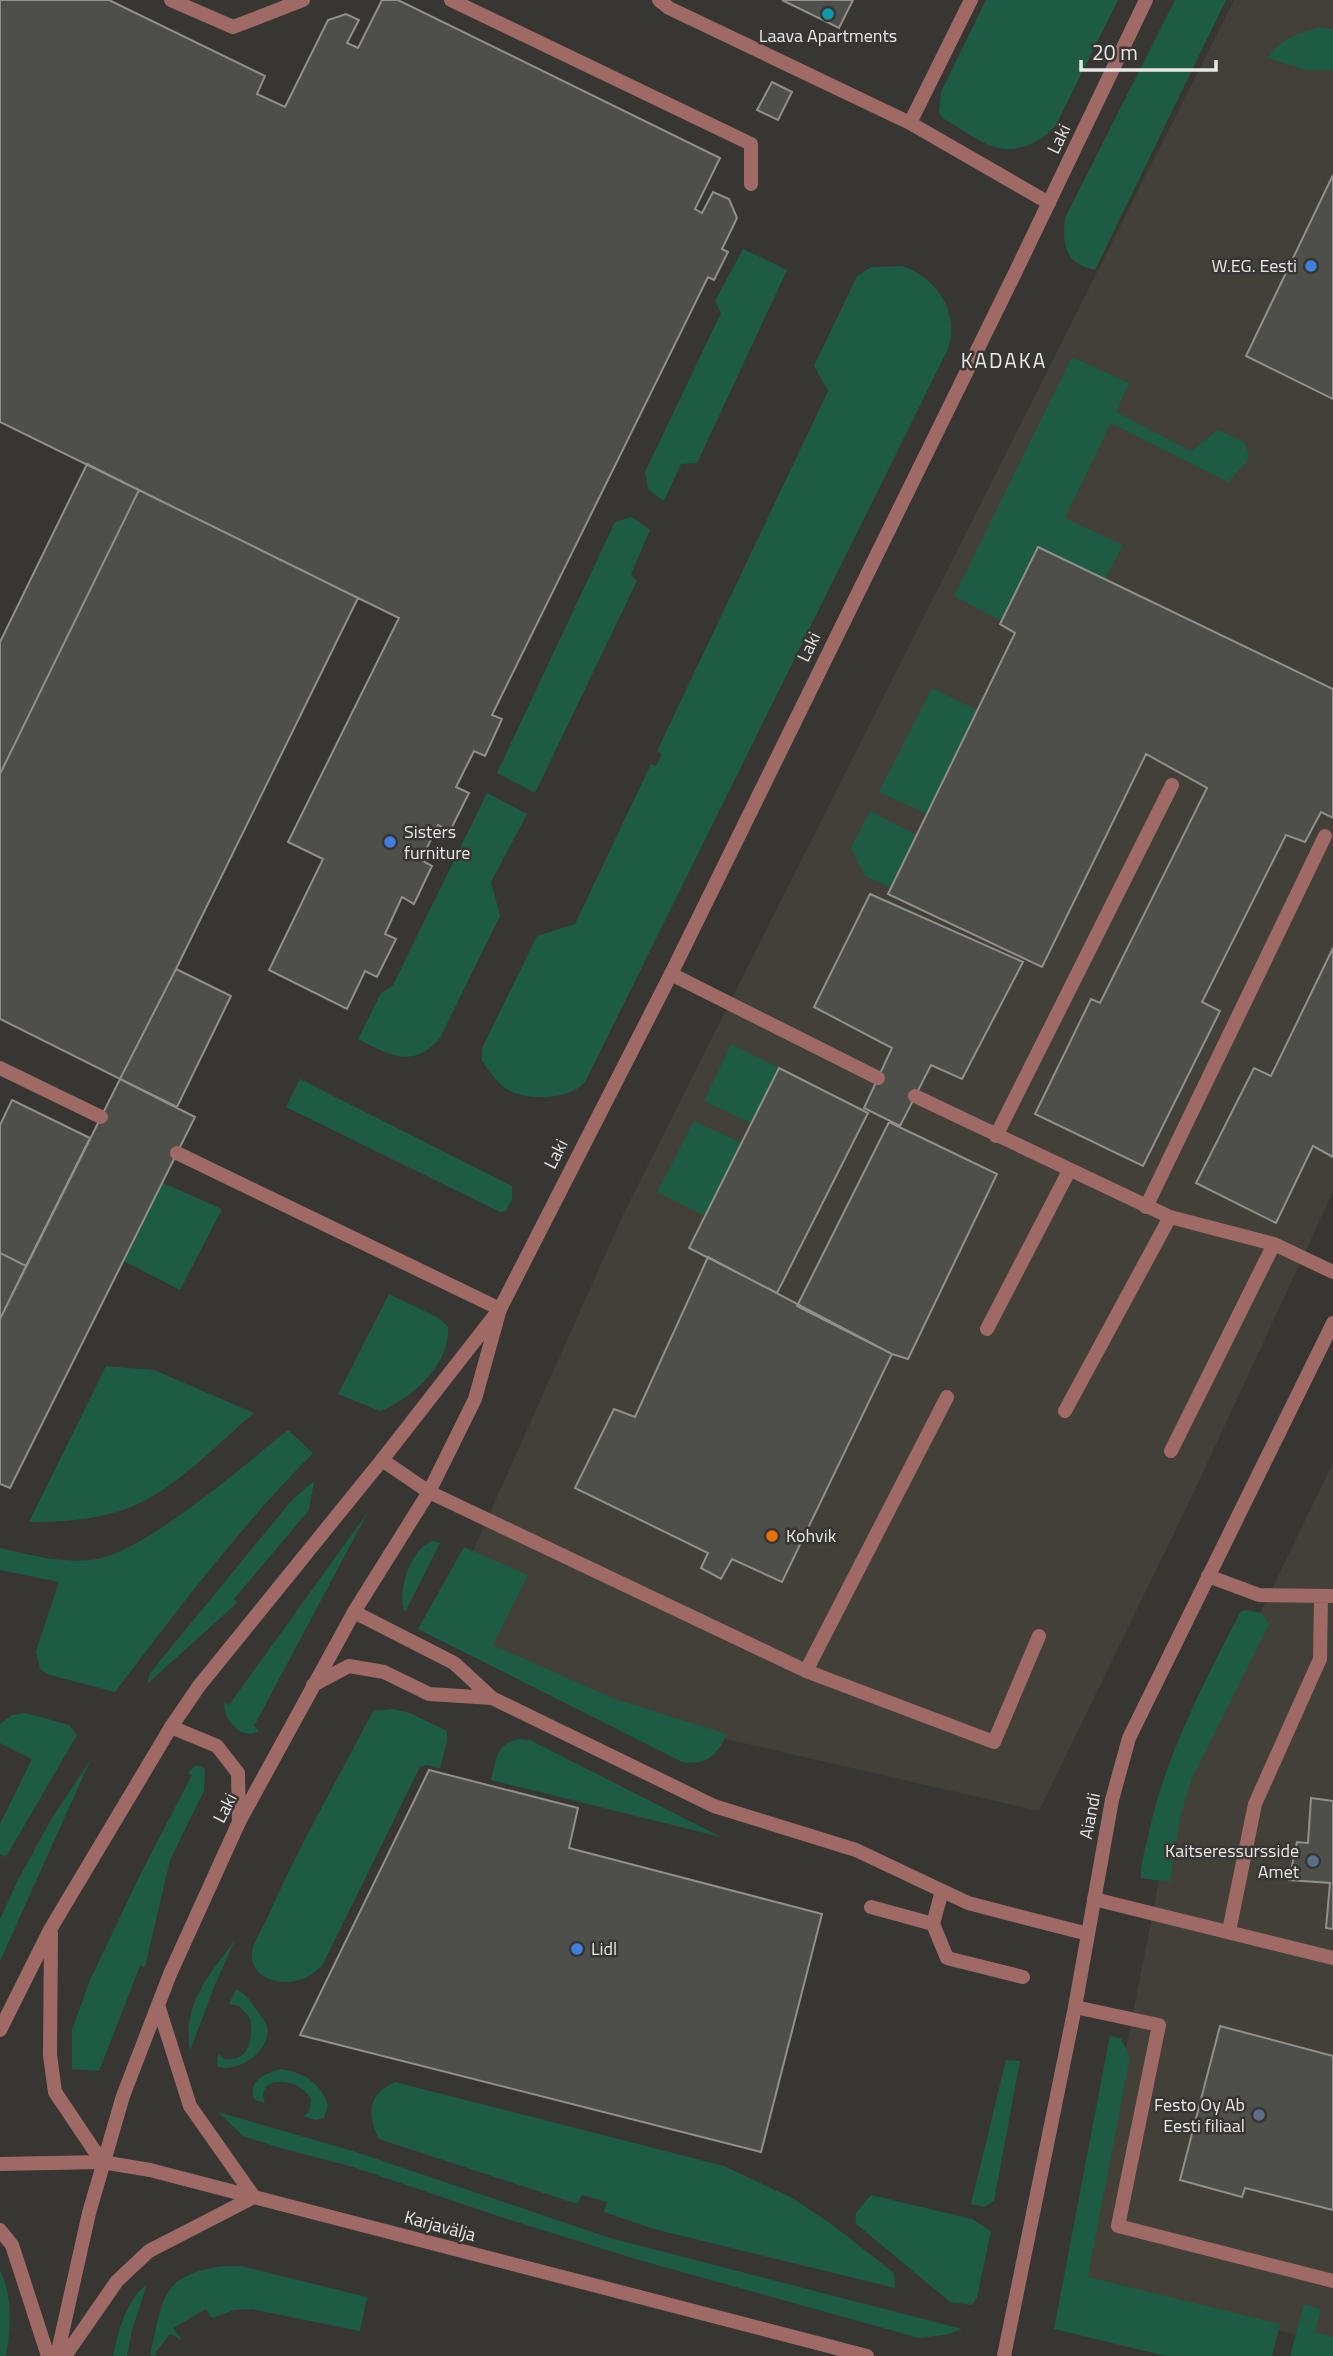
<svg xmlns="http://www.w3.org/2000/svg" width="1333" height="2356" viewBox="0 0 1333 2356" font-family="'Titillium Web',sans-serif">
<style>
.built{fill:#424038}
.green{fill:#1d5b44}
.building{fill:#4e4e4a;stroke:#908f8c;stroke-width:2}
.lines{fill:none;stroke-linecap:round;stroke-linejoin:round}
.service{stroke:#9f6a65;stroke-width:14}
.minor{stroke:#9f6a65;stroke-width:14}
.tertiary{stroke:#9f6a65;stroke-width:14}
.culture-dot{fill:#0f9aa8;stroke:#373633;stroke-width:2.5}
.shop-dot{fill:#3f7fe0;stroke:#373633;stroke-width:2.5}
.food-dot{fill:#e8710a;stroke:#373633;stroke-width:2.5}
.service-dot{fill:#5c6f8a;stroke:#373633;stroke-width:2.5}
.labels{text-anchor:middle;stroke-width:5;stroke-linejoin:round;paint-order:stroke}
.poi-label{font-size:18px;fill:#e9e8e7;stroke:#373633;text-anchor:end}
.street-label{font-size:18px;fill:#e9e8e7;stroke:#373633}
.quarter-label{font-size:21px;letter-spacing:2px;fill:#e9e8e7;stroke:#373633}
</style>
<rect width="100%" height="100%" fill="#373633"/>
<path class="built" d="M 1234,0 L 1333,0 L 1333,1192 L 1192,1496 L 1039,1811 L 608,1712 L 436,1634 L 622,1217 Z
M 1333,1463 L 1333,2344 L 1080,2281 L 1179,1780 Z"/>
<path class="green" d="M 986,0 L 1118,0 L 1056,125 C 1043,141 1019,153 998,148 C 982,145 959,127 944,119 L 939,113 L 941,92 Z
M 1175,0 L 1226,0 L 1095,270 C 1064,263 1063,246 1065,218 Z
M 1321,27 L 1333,29 L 1333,70 L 1306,70 L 1267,58 C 1282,38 1298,33 1321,27 Z
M 743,249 L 787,270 L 697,463 L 681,464 L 664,501 L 648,489 L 645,472 L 721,313 L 715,301 Z
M 902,266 C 937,277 962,316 947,351 L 586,1080 C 573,1101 522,1102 504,1087 C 495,1080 488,1070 482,1061 L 482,1048 L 487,1038 L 537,936 L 575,924 L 651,764 L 656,766 L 662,754 L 657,751 L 828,391 L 814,366 L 857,276 L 871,267 Z
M 1072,357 L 1129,383 L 1116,412 L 1191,451 L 1218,430 L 1244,442 L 1249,455 L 1246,463 L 1228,482 L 1111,423 L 1065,518 L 1123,545 L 1105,579 L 1001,621 L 954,596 Z
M 632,517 L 650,530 L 631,574 L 637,581 L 535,793 L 497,773 L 615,522 Z
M 932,688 L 977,710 L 927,814 L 879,792 Z
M 487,793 L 527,814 L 491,882 L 500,916 L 440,1038 C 412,1070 390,1055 358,1039 L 381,993 L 393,985 Z
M 870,811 L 917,835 L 891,888 L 865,876 L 851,848 Z
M 731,1044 L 779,1068 L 752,1124 L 704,1101 Z
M 300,1079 L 512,1186 L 512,1200 L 506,1211 L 500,1212 L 286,1107 Z
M 694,1121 L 742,1143 L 705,1216 L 657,1192 Z
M 163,1183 L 222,1209 L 180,1290 L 124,1261 Z
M 389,1294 L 439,1318 L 448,1327 C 451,1363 412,1399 380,1411 L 338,1394 Z
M 106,1366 L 154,1370 L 254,1413 C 216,1445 168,1497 120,1511 C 91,1520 59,1522 29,1522 Z
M 288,1430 L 313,1453 C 240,1527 178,1609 115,1692 L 50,1675 L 40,1669 L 36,1651 L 59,1582 L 0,1570 L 0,1548 C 28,1555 62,1563 91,1560 C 143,1555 245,1464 288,1430 Z
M 314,1481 L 309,1510 L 234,1599 L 237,1603 L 147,1684 L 150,1673 L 292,1500 Z
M 368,1512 L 254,1726 L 259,1731 C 242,1742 223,1719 224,1702 L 229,1705 Z
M 433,1541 L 440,1543 L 405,1612 C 395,1594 412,1546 433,1541 Z
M 464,1547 L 528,1575 L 493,1645 L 615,1699 L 727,1734 C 717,1755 707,1766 682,1762 L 418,1629 Z
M 1246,1610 L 1262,1613 L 1269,1624 L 1192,1778 L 1180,1818 L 1170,1882 L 1141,1878 C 1140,1867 1144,1853 1147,1841 C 1163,1760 1203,1684 1241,1611 Z
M 392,1709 L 410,1713 L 447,1731 L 447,1741 L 440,1768 L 426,1765 L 420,1767 L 323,1964 C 312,1976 303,1981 286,1982 C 270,1982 252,1974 252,1956 C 251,1946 261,1931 266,1921 C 297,1849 337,1781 373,1711 Z
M 26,1713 L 69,1725 L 77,1735 L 6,1857 L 0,1854 L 0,1824 L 32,1759 L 0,1743 L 0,1724 L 12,1715 Z
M 519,1739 L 530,1740 L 721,1837 L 491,1780 C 497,1759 495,1744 519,1739 Z
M 91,1759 L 0,1961 L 0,1919 L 19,1878 L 52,1818 Z
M 196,1765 L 205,1769 L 204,1791 L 170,1860 L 145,1967 L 140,1966 L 99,2071 L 72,2069 L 72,2030 L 90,1980 L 142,1871 L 192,1775 L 188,1773 Z
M 235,1940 L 214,1987 L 190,2051 C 182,2003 209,1976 235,1940 Z
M 236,1989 C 245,1993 250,2000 255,2008 C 259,2014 266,2021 267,2027 C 272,2050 237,2075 217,2066 L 218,2054 L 224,2059 C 250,2062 253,2039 250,2018 L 239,2006 L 229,2004 Z
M 1110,2035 L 1121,2039 L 1130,2057 L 1088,2277 L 1280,2324 L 1272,2356 L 1166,2356 L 1054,2329 Z
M 1006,2060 L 1020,2061 L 994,2201 L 984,2207 L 971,2204 Z
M 281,2069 C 304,2073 320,2082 328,2105 L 324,2118 L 316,2120 L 303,2116 L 309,2112 L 311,2099 C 298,2075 254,2076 265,2103 L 255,2100 C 245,2083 266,2072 281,2069 Z
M 395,2082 L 724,2166 L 792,2198 L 834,2226 L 894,2273 L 895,2288 L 654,2229 L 604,2212 L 607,2202 L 582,2195 L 577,2204 L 379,2139 C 367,2114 367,2095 395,2082 Z
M 218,2112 L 353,2151 L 610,2238 L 962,2329 L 945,2335 L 919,2338 L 639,2260 L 504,2218 L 353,2167 L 277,2147 L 243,2136 Z
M 871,2195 L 972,2219 L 991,2231 L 977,2297 L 972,2305 L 950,2302 L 855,2223 L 856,2213 Z
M 223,2266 L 241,2266 L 367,2297 L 360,2331 L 252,2309 L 234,2310 L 212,2318 L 206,2309 L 173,2328 L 182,2340 L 170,2334 L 155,2353 L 157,2356 L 152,2356 L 150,2354 C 164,2298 159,2276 223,2266 Z
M 0,2270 C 13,2298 11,2327 6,2356 L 0,2356 Z
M 147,2284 L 132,2330 L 127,2356 L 113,2356 C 118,2331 126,2301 147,2284 Z
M 1304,2304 L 1321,2309 L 1315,2332 L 1333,2337 L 1333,2356 L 1290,2356 Z"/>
<path class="building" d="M 0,0 L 109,0 L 265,76 L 257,94 L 285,107 L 328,20 L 346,14 L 359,20 L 347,43 L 358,48 L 382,0 L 398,0 L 720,158 L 695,209 L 702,213 L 713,192 L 729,199 L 737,218 L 722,249 L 728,252 L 714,280 L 708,277 L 492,715 L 502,719 L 485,756 L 474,751 L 456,787 L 469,793 L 450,831 L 438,825 L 421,860 L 432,866 L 414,904 L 402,897 L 385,934 L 396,939 L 377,977 L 365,971 L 347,1009 L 269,970 L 323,859 L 288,842 L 399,618 L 0,422 Z
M 782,0 L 853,0 L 839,28 Z
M 772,82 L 792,92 L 778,120 L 757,110 Z
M 1333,175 L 1333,399 L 1246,356 Z
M 87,464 L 139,490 L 0,774 L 0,642 Z
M 139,490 L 358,598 L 176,969 L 120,1079 L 0,1019 L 0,774 Z
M 1038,547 L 1333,689 L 1333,818 L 1321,812 L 1305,842 L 1286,835 L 1202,1002 L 1220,1011 L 1143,1166 L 1035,1114 L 1091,999 L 1100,1003 L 1207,788 L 1146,754 L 1042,967 L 888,894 L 1015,633 L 1000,624 Z
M 870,894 L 1023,962 L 962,1079 L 931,1065 L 900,1126 L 864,1108 L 892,1048 L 814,1007 Z
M 1333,948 L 1333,1157 L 1313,1146 L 1276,1223 L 1196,1183 L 1254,1068 L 1271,1076 Z
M 176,969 L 231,996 L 177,1107 L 120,1079 Z
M 779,1068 L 868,1113 L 777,1293 L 689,1248 Z
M 120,1079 L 195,1117 L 10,1488 L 0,1484 L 0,1319 Z
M 12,1100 L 90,1138 L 26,1266 L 0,1253 L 0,1125 Z
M 889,1122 L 997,1174 L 908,1359 L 892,1354 L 797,1306 Z
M 0,1253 L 26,1266 L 0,1319 Z
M 708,1257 L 892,1354 L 782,1582 L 732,1559 L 721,1579 L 701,1568 L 708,1553 L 575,1488 L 614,1409 L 635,1417 Z
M 429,1770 L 578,1808 L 569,1848 L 822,1914 L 761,2152 L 300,2035 Z
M 1311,1798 L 1333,1801 L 1333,1929 L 1326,1928 L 1330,1883 L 1289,1880 L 1297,1842 L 1308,1843 Z
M 1220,2026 L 1333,2056 L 1333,2210 L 1245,2188 L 1242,2197 L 1180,2180 Z"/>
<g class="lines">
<path class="service" d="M 171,0 L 233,27 L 303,0
M 451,0 L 751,144 L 751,184
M 659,0 L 669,8 L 910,123 L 1049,203
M 910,123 L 971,0
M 671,974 L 878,1078
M 0,1068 L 101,1117
M 915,1096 L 1170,1217 L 1274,1244 L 1333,1272
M 996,1136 L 1172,785
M 177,1153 L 500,1309
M 1146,1207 L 1325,836
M 987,1329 L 1069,1171
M 1065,1411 L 1170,1217
M 1171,1451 L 1274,1244
M 382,1460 L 429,1492 L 806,1671 L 947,1397
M 1208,1576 L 1259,1595 L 1333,1596
M 806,1671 L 994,1742 L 1039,1636
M 171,1727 L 217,1746 L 238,1773 L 239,1822
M 1094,1899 L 1333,1958
M 871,1907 L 933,1924 L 942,1891
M 933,1924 L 947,1958 L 1023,1977
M 1229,1931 L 1255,1804 L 1320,1659 L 1321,1596
M 1075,2007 L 1159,2025 L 1118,2226 L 1333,2281"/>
<path class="minor" d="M 354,1612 L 454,1663 L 492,1698 L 714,1806 L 856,1850 L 968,1903 L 1088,1934
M 313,1685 L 349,1666 L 384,1672 L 429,1694 L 492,1698
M 0,2164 L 102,2162 L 150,2170 L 867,2356
M 1004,2356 L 1075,2007 L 1112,1800 L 1129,1738 L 1333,1323"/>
<path class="tertiary" d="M 51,1933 L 50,2055 L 55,2092 L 102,2162
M 0,2030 L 51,1928 L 171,1727 L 199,1686 L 382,1460 L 495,1315
M 0,2230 L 12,2245 L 48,2356
M 57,2356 L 89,2213 L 123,2096 L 170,1974 L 239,1822 L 354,1612 L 429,1492 L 475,1399 L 500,1309 L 671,974 L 1016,271 L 1146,0
M 65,2356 L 117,2281 L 149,2251 L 254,2197 L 190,2106 L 158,2005"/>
</g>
<circle class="culture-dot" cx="828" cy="14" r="7"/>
<g class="shop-dot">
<circle cx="1311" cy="266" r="7"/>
<circle cx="390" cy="842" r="7"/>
<circle cx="577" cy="1949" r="7"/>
</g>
<circle class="food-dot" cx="772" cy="1536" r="7"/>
<g class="service-dot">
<circle cx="1313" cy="1861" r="7"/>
<circle cx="1259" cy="2115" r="7"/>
</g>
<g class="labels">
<g class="poi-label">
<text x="828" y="42" text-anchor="middle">Laava Apartments</text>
<text x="1297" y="272">W.EG. Eesti</text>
<text x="404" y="838" text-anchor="start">Sisters<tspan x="404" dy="21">furniture</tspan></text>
<text x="786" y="1542" text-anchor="start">Kohvik</text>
<text x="1299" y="1857">Kaitseressursside<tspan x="1299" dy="21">Amet</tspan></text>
<text x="591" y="1955" text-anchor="start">Lidl</text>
<text x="1245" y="2111">Festo Oy Ab<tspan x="1245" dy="21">Eesti filiaal</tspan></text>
</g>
<g class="street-label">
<text transform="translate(1059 139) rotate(-64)" y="6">Laki</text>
<text transform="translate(809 647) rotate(-64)" y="6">Laki</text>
<text transform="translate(556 1154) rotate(-63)" y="6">Laki</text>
<text transform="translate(225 1808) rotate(-63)" y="6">Laki</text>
<text transform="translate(1090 1816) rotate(-79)" y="6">Aiandi</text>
<text transform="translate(440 2226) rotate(15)" y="6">Karjavälja</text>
</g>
<g class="quarter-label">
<text x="1004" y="368">KADAKA</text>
</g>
</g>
<path d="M1081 60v10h135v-10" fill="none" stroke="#e9e8e7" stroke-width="3.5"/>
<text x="1092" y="60" font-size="21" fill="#e9e8e7" stroke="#373633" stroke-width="5" paint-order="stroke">20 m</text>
</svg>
